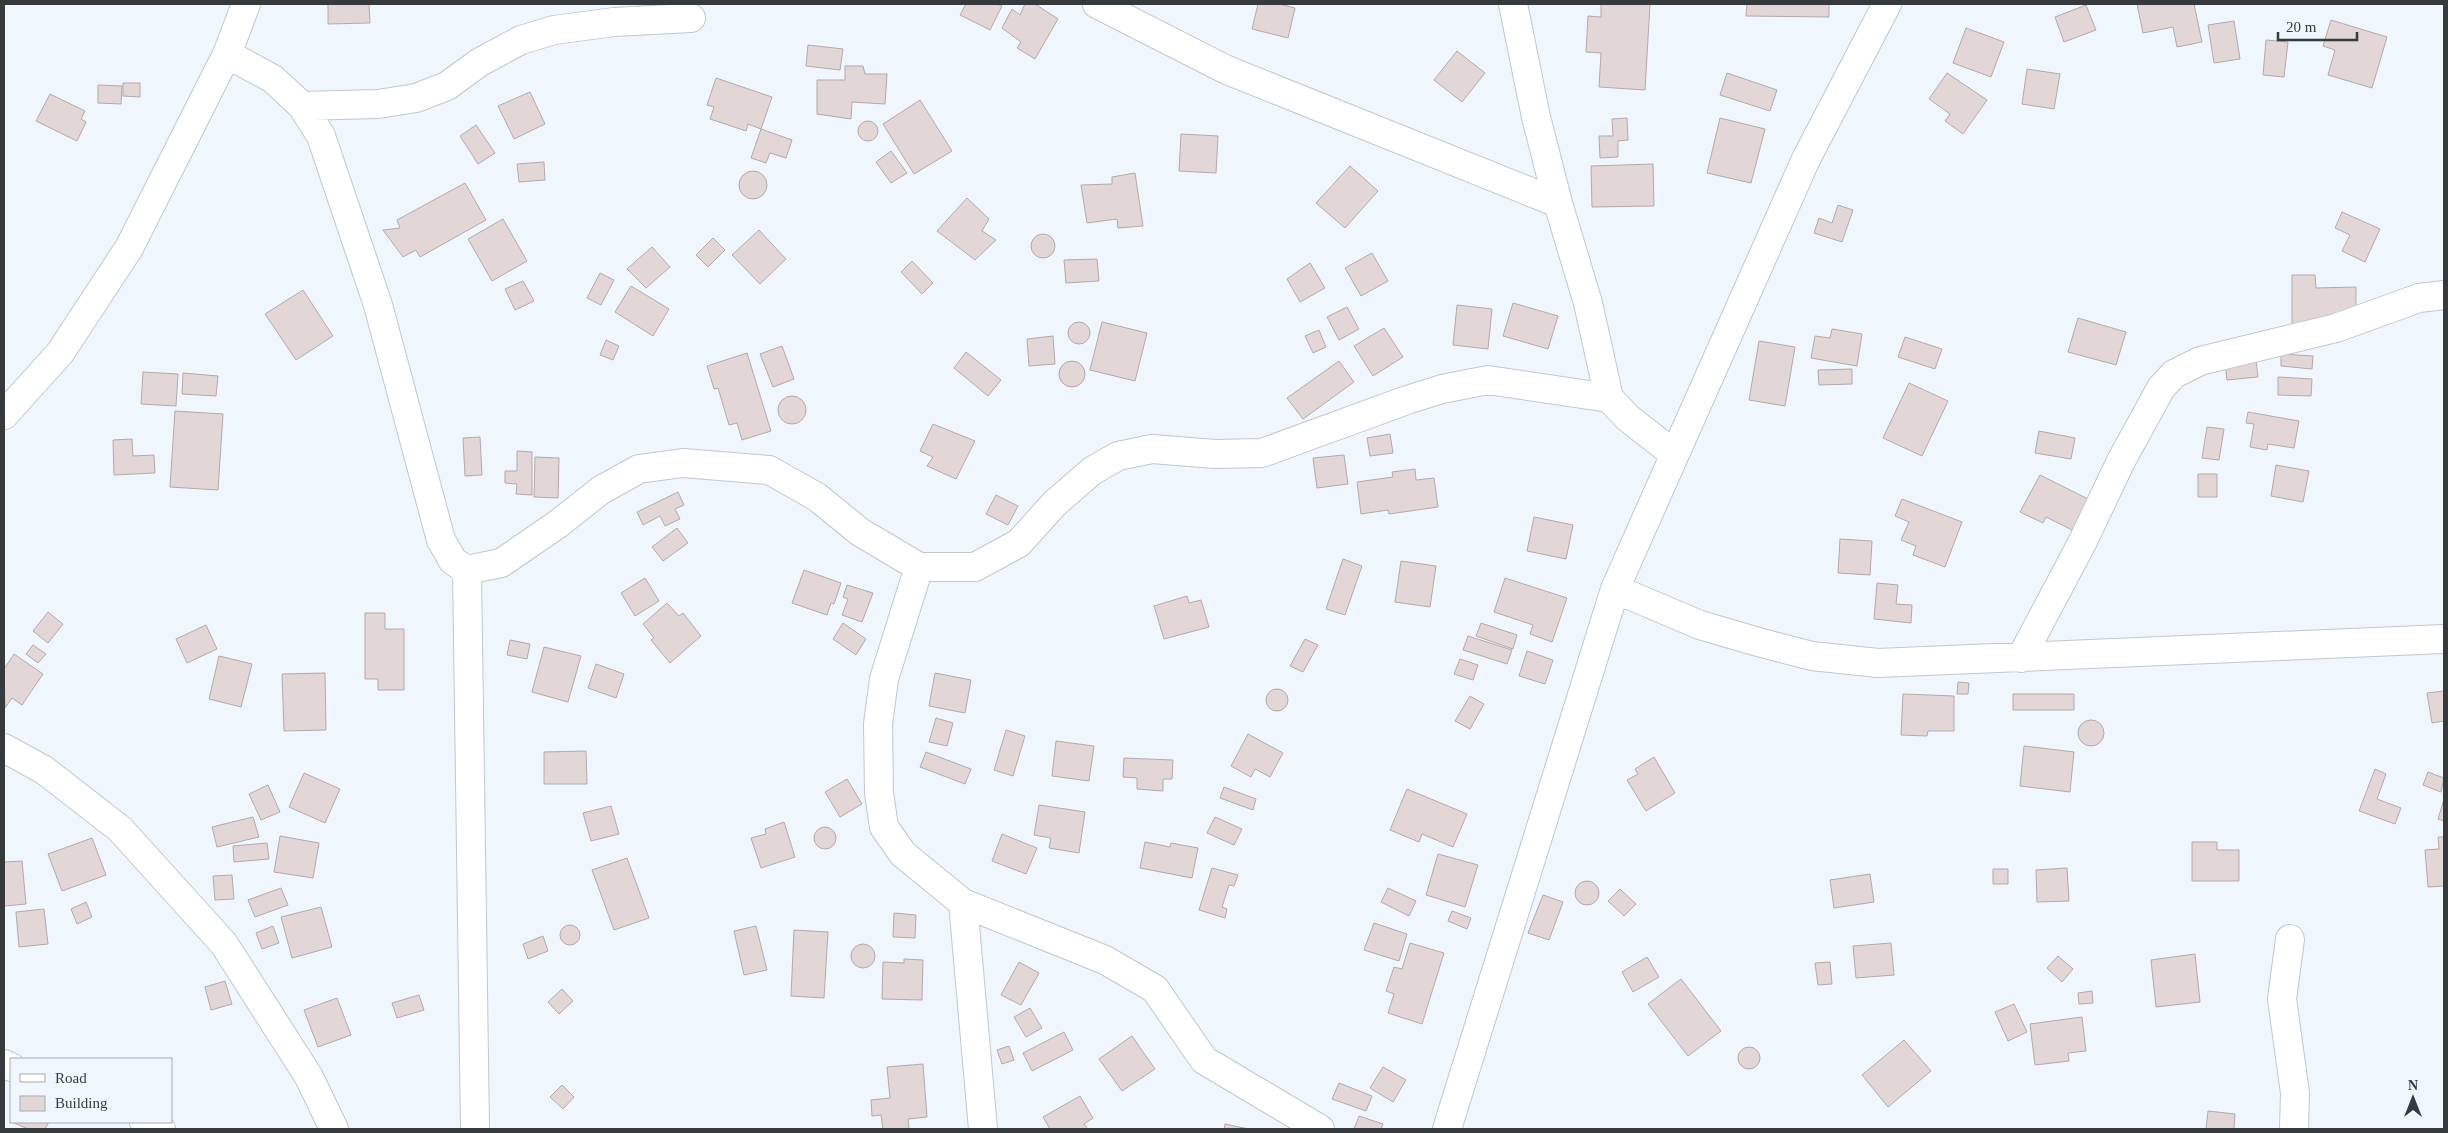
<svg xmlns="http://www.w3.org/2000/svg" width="2448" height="1133" viewBox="0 0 2448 1133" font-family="Georgia,serif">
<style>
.building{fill:#e2d7d6;stroke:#b4a9a9}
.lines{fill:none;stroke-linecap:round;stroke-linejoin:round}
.minor-casing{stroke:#c0c7ce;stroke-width:30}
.minor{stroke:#fff;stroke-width:28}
</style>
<rect width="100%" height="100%" fill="#eff6fd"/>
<path class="building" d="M 328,4 L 369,4 L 370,23 L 328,24 Z
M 966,4 L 997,4 L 1002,6 L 990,30 L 960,15 Z
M 1025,4 L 1035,4 L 1058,19 L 1035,59 L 1017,48 L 1021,42 L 1002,28 L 1012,9 L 1020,15 Z
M 1258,4 L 1279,4 L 1295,8 L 1288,38 L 1252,29 Z
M 1601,4 L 1650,4 L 1645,90 L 1599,87 L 1601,53 L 1586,52 L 1588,16 L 1601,17 Z
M 1747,4 L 1829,4 L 1829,17 L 1746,16 Z
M 2137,4 L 2194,4 L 2202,42 L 2177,47 L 2173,27 L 2143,33 Z
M 2086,5 L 2096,30 L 2064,42 L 2055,17 Z
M 2331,20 L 2387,37 L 2372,88 L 2328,75 L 2335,50 L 2323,46 Z
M 2234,21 L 2240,59 L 2214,63 L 2208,25 Z
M 1966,28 L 2004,42 L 1991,77 L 1953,63 Z
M 2266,40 L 2288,42 L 2284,77 L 2263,75 Z
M 808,45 L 843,49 L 840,70 L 806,66 Z
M 1457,51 L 1485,73 L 1462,102 L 1434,80 Z
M 845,66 L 863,66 L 865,74 L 887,74 L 885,104 L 852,102 L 851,119 L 817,114 L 817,80 L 845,80 Z
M 2027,69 L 2060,74 L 2054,109 L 2022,104 Z
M 1727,73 L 1777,90 L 1770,111 L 1720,95 Z
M 1947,73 L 1987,100 L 1963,134 L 1945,121 L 1950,114 L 1929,99 Z
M 716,78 L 772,97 L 761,129 L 748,124 L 746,131 L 710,119 L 714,107 L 707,105 Z
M 123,83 L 140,83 L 140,97 L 123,96 Z
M 98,85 L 122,86 L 121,104 L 98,103 Z
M 530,92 L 545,124 L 514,139 L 498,106 Z
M 50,94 L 85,111 L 81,119 L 86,122 L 77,141 L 36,121 Z
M 920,100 L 952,151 L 914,174 L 883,124 Z
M 1627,118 L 1628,140 L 1618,141 L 1618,157 L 1600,158 L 1599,136 L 1613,136 L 1612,119 Z
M 1720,118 L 1765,129 L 1751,183 L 1707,173 Z
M858 131a10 10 0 1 1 20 0a10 10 0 1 1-20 0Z
M 476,125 L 495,153 L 478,164 L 460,136 Z
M 761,129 L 792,140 L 786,158 L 770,153 L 766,163 L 751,158 Z
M 1181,134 L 1218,136 L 1216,173 L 1179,171 Z
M 891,151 L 907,173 L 891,183 L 876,162 Z
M 544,162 L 545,180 L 519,182 L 517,164 Z
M 1653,164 L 1654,206 L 1592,207 L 1591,166 Z
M 1350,166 L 1378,191 L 1345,228 L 1316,203 Z
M739 185a14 14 0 1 1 28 0a14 14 0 1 1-28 0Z
M 1135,173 L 1143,226 L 1118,228 L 1117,219 L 1087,223 L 1081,185 L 1112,184 L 1112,177 Z
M 465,183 L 486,220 L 420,257 L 416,250 L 403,257 L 383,230 L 400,228 L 397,220 Z
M 967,198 L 989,219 L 982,231 L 996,240 L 975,260 L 937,231 Z
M 1838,205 L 1853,210 L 1842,242 L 1814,233 L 1819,218 L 1832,223 Z
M 2342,212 L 2380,229 L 2365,262 L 2342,251 L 2350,235 L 2335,228 Z
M 503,219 L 527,261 L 492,281 L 468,239 Z
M 759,230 L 786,259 L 760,284 L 732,255 Z
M1031 246a12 12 0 1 1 24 0a12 12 0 1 1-24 0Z
M 713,238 L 725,250 L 708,267 L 696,255 Z
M 652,247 L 670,267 L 646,288 L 627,269 Z
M 1372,253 L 1388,281 L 1361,296 L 1345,268 Z
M 1097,259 L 1099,281 L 1066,283 L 1064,260 Z
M 912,261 L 933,283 L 922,294 L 901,272 Z
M 1310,263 L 1325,288 L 1300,302 L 1287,279 Z
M 600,273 L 614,280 L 601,305 L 587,298 Z
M 2292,275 L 2315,275 L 2316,288 L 2356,287 L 2356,318 L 2313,319 L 2313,325 L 2292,328 Z
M 523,281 L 534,301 L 515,310 L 505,289 Z
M 631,286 L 669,309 L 653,336 L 615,312 Z
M 303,290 L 333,336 L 296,360 L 265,314 Z
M 1513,303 L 1558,316 L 1548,349 L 1503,336 Z
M 1457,305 L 1492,309 L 1488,349 L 1453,345 Z
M 1347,307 L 1359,329 L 1339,340 L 1327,317 Z
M 2078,318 L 2126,332 L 2116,365 L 2068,352 Z
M1068 333a11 11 0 1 1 22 0a11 11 0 1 1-22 0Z
M 1102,322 L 1147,333 L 1135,381 L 1090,370 Z
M 1384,328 L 1403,357 L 1373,376 L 1354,346 Z
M 1832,329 L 1862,334 L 1857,366 L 1811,358 L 1815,336 L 1830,338 Z
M 1319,330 L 1326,347 L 1313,353 L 1305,336 Z
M 1053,336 L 1055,364 L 1029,366 L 1027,339 Z
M 1905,337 L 1942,349 L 1935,369 L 1898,357 Z
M 606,340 L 619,346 L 613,360 L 600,355 Z
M 1759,341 L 1795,347 L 1785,406 L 1749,400 Z
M 782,346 L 794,379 L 773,387 L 760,354 Z
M 966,352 L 1001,380 L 988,396 L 954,368 Z
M 747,353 L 771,431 L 742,440 L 737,423 L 729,425 L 718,388 L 714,389 L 707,366 Z
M 2281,354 L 2313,356 L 2312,369 L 2281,366 Z
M1059 374a13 13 0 1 1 26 0a13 13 0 1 1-26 0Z
M 1339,361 L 1354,382 L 1303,419 L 1287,398 Z
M 2256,361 L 2258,377 L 2227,380 L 2225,364 Z
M 1852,369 L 1852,384 L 1819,385 L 1818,370 Z
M 143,372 L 178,374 L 176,406 L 141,404 Z
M 183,373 L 218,376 L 216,396 L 182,394 Z
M 2278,377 L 2312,379 L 2311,396 L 2278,395 Z
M 1909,383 L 1948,401 L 1922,456 L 1883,438 Z
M778 410a14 14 0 1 1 28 0a14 14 0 1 1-28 0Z
M 175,411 L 223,414 L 218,490 L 170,487 Z
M 2248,412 L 2299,421 L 2294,448 L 2268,444 L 2267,450 L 2250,447 L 2254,424 L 2246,423 Z
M 933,424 L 975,441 L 956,479 L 927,466 L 933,457 L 920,451 Z
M 2207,427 L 2224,429 L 2219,460 L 2202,458 Z
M 2039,431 L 2075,438 L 2071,459 L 2035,453 Z
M 1390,434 L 1393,453 L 1370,456 L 1367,438 Z
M 480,437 L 482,475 L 465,476 L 463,438 Z
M 132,439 L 133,456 L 154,455 L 155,473 L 114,475 L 113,440 Z
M 517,451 L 532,452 L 532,495 L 516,494 L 517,484 L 505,483 L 505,471 L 517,471 Z
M 1344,455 L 1348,484 L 1317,488 L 1313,458 Z
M 535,457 L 559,458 L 558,498 L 534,497 Z
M 2276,465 L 2309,471 L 2303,502 L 2271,496 Z
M 1415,469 L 1416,480 L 1434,478 L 1438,507 L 1389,514 L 1388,510 L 1361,514 L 1357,482 L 1393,477 L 1392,472 Z
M 2198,474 L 2217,474 L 2217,497 L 2198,497 Z
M 2040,475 L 2090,500 L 2074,531 L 2046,517 L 2043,523 L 2020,512 Z
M 678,492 L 684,505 L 675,509 L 680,519 L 665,526 L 660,516 L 643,525 L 637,512 Z
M 996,495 L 1018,506 L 1008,525 L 986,514 Z
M 1902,499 L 1962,522 L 1945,567 L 1913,555 L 1916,546 L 1901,540 L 1909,522 L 1895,516 Z
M 1534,517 L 1573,525 L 1566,559 L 1527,551 Z
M 677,528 L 688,543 L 663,561 L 652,547 Z
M 1840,539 L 1872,541 L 1870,575 L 1838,573 Z
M 1343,559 L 1362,566 L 1345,615 L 1326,609 Z
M 1401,561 L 1436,566 L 1430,607 L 1395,602 Z
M 804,570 L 841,583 L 834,604 L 831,603 L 827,615 L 792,603 Z
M 645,578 L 659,601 L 635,616 L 621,593 Z
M 1505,578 L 1567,598 L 1552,642 L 1530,634 L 1533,625 L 1494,612 Z
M 1877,583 L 1898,585 L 1896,604 L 1912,605 L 1911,623 L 1874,619 Z
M 847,585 L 873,593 L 862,622 L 842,615 L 848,599 L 843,597 Z
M 1187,596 L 1189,603 L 1201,600 L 1209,627 L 1164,639 L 1154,606 Z
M 667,603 L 679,616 L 683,613 L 701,636 L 670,663 L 651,640 L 654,638 L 643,624 Z
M 48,612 L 63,624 L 48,643 L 33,631 Z
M 365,613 L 385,613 L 385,629 L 404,629 L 404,690 L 378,690 L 378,679 L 365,679 Z
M 843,623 L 866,639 L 856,655 L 833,639 Z
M 1481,623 L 1517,635 L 1513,649 L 1476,636 Z
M 206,625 L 217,649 L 187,663 L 176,639 Z
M 1468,636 L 1512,650 L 1507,664 L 1463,650 Z
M 1305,639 L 1318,645 L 1303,672 L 1290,666 Z
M 510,640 L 530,644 L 527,659 L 507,655 Z
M 33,645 L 46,654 L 38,663 L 26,654 Z
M 544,647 L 581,656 L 568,702 L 532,692 Z
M 1527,651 L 1553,660 L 1545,684 L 1519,676 Z
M 14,654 L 43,674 L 22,705 L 12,698 L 5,708 L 4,669 Z
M 219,656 L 252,664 L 241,707 L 209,699 Z
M 1460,659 L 1478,665 L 1473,680 L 1454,674 Z
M 596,664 L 624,674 L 616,698 L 588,688 Z
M 325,673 L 326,730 L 284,731 L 282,674 Z
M 935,673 L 971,680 L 965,713 L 929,706 Z
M 1958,682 L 1969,683 L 1968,694 L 1957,694 Z
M1266 700a11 11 0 1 1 22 0a11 11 0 1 1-22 0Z
M 2444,691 L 2444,721 L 2432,723 L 2427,693 Z
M 1903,694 L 1954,696 L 1954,731 L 1928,731 L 1927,736 L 1901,735 Z
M 2013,694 L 2074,694 L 2074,710 L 2013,710 Z
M 1470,696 L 1484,704 L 1470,729 L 1455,721 Z
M 936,718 L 953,723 L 947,746 L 929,742 Z
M2078 733a13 13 0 1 1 26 0a13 13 0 1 1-26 0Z
M 1006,730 L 1025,736 L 1013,776 L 994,770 Z
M 1248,734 L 1283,753 L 1270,777 L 1255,769 L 1251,777 L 1231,766 Z
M 1056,741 L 1094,746 L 1089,781 L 1052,776 Z
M 2024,746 L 2074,752 L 2070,792 L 2020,786 Z
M 586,751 L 587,784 L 544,784 L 544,752 Z
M 926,752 L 971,769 L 965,784 L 920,767 Z
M 1654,757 L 1675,793 L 1646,811 L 1627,780 L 1638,774 L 1635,769 Z
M 1124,758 L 1173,760 L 1172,779 L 1163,779 L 1163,791 L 1137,789 L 1137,778 L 1123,777 Z
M 2375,769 L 2386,774 L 2377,799 L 2401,808 L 2395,824 L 2359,811 Z
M 2428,772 L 2444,778 L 2441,792 L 2423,785 Z
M 304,773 L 340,789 L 325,823 L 289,807 Z
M 847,779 L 862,804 L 840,817 L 825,792 Z
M 268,785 L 280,812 L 261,820 L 249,794 Z
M 1224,787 L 1256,799 L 1253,810 L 1220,798 Z
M 1407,789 L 1467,814 L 1453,847 L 1422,834 L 1419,842 L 1390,830 Z
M 2444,799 L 2444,821 L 2438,819 Z
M 1039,805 L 1085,812 L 1079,853 L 1049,848 L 1051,838 L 1034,835 Z
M 611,806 L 619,834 L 591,841 L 583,813 Z
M 253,817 L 259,837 L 217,847 L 212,827 Z
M 1215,817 L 1242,829 L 1234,845 L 1207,833 Z
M 784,822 L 795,857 L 761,868 L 751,838 L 766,834 L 765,829 Z
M814 838a11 11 0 1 1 22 0a11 11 0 1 1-22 0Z
M 1002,834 L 1037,848 L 1026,874 L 992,861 Z
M 280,836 L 319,843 L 313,878 L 274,872 Z
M 2438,837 L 2444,837 L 2444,886 L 2428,887 L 2425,850 L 2439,849 Z
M 92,838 L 106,875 L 62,891 L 48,854 Z
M 1145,842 L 1170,847 L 1171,843 L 1198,848 L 1192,878 L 1140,868 Z
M 2192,842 L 2217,842 L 2217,850 L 2239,850 L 2239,881 L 2192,881 Z
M 267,843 L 269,859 L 234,862 L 233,846 Z
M 1438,854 L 1478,865 L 1465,907 L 1426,895 Z
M 627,858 L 649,918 L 614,930 L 592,870 Z
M 22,861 L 26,904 L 4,906 L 4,862 Z
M 1212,868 L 1238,875 L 1234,886 L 1229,885 L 1222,907 L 1227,909 L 1225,918 L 1199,910 Z
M 2067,868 L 2069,901 L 2037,902 L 2036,870 Z
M 1993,869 L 2008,869 L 2008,884 L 1993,884 Z
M 1870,874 L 1874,902 L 1834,908 L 1830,880 Z
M 232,875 L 234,899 L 215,900 L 213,876 Z
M1575 893a12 12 0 1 1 24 0a12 12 0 1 1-24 0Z
M 281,888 L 288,905 L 255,917 L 248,900 Z
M 1388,888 L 1416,901 L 1409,916 L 1381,902 Z
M 1620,889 L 1636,904 L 1624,916 L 1608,901 Z
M 1543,895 L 1563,902 L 1549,940 L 1528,933 Z
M 86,902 L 92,917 L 77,924 L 71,909 Z
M 321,907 L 332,947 L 292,958 L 281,917 Z
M 44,909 L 48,944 L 19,947 L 16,912 Z
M 1452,911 L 1471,918 L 1467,929 L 1448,921 Z
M 894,913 L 916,915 L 915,938 L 893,937 Z
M 1374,923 L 1407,934 L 1399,961 L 1364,950 Z
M560 935a10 10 0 1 1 20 0a10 10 0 1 1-20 0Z
M 273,926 L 279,943 L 262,949 L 256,933 Z
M 756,926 L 767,970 L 744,975 L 734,931 Z
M 794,930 L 828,932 L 824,998 L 791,996 Z
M 543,936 L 548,951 L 528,959 L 523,944 Z
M 1410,943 L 1444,953 L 1422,1024 L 1388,1013 L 1394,994 L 1386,991 L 1394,967 L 1402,969 Z
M 1891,943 L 1894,975 L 1856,978 L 1853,946 Z
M851 956a12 12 0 1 1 24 0a12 12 0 1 1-24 0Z
M 2195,954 L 2200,1002 L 2156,1007 L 2151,960 Z
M 2058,956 L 2073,969 L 2062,982 L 2047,968 Z
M 1647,957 L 1659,977 L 1633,992 L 1622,972 Z
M 904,959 L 923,960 L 922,1000 L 882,999 L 883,962 L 904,963 Z
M 1019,962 L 1039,973 L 1021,1005 L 1001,995 Z
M 1830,962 L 1832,984 L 1818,985 L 1815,963 Z
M 1681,979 L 1721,1031 L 1688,1056 L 1648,1004 Z
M 225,981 L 232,1004 L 211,1010 L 205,987 Z
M 562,989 L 573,1001 L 559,1014 L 548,1002 Z
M 2092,991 L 2093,1003 L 2079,1004 L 2078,993 Z
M 419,995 L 424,1010 L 397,1018 L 392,1003 Z
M 337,998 L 351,1035 L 318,1047 L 304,1010 Z
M 2014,1004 L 2027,1032 L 2008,1041 L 1995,1012 Z
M 1030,1008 L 1042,1028 L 1026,1037 L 1014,1017 Z
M 2082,1017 L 2086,1051 L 2068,1053 L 2069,1061 L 2035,1065 L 2030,1024 Z
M 1064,1032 L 1073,1050 L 1032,1071 L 1023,1053 Z
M 1132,1036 L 1155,1069 L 1122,1091 L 1099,1059 Z
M 1904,1040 L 1931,1071 L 1888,1107 L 1862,1075 Z
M 1009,1046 L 1014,1060 L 1002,1064 L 997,1050 Z
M1738 1058a11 11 0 1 1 22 0a11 11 0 1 1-22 0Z
M 923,1064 L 927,1117 L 908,1119 L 909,1129 L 883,1129 L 881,1115 L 872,1116 L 871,1100 L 890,1098 L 887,1067 Z
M 1383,1067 L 1406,1080 L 1393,1102 L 1370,1088 Z
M 1339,1083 L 1372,1096 L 1366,1111 L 1332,1099 Z
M 562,1085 L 574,1097 L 563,1109 L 550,1097 Z
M 1080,1096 L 1093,1118 L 1084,1124 L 1088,1129 L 1050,1129 L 1043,1117 Z
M 2208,1111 L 2235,1114 L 2234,1129 L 2206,1129 Z
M 1359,1116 L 1383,1124 L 1381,1129 L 1354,1129 Z
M 12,1122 L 49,1122 L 45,1129 L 28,1129 Z
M 1225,1124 L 1249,1129 L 1224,1129 Z"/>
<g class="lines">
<defs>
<path id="minor" d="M 1097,4 L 1227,70 L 1558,203 L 1588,303 L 1609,398 L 1628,418 L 1674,454
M 1513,4 L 1536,117 L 1558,203
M 227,54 L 273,79 L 302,106 L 321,136 L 378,305 L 441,540 L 453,561 L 467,570 L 475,1129
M 302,106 L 378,104 L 416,98 L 447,86 L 480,62 L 521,40 L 554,30 L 614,22 L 691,18
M 4,415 L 60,353 L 129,248 L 227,54 L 246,4
M 919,567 L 884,679 L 878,724 L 879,793 L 884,827 L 903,854 L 963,903 L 1105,960 L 1155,989 L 1204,1060 L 1320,1129
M 467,570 L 501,563 L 558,524 L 601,490 L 639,469 L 683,463 L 769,470 L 817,497 L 860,532 L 919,567 L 975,567 L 1019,543 L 1054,504 L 1092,471 L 1118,456 L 1152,449 L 1215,454 L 1262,453 L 1407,400 L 1442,389 L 1488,380 L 1609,398
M 1615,589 L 1700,625 L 1758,642 L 1812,656 L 1878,663 L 2444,639
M 2021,658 L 2082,543 L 2121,461 L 2161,388 L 2174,374 L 2200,361 L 2336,328 L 2419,298 L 2444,295
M 4,748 L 44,770 L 120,829 L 224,944 L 309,1077 L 334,1129
M 963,903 L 983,1129
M 2290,939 L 2282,999 L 2295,1093 L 2294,1129
M 4,1064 L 11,1067
M 144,1122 L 161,1129
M 1447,1129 L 1615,589 L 1806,159 L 1887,4"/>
</defs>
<use href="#minor" class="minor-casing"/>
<use href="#minor" class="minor"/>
</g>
<rect width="2448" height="1133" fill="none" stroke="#373a3c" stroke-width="10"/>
<rect x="10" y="1058" width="162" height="65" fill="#eff6fd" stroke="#a5abb0"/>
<rect x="20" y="1074" width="25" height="8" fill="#ffffff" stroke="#a5abb0"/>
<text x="55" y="1083" font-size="15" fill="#373a3c">Road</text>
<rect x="20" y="1096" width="25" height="15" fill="#e2d7d6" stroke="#a5abb0"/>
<text x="55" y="1108" font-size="15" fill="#373a3c">Building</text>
<g transform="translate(2413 1098)" stroke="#eff6fd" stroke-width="4" paint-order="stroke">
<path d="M0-4L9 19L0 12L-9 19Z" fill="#373a3c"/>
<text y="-8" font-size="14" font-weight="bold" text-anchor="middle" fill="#373a3c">N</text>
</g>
<path d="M2278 32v8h79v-8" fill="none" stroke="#373a3c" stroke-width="2.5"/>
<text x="2286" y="32" font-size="15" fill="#373a3c" stroke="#eff6fd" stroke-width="4" paint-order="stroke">20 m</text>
</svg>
